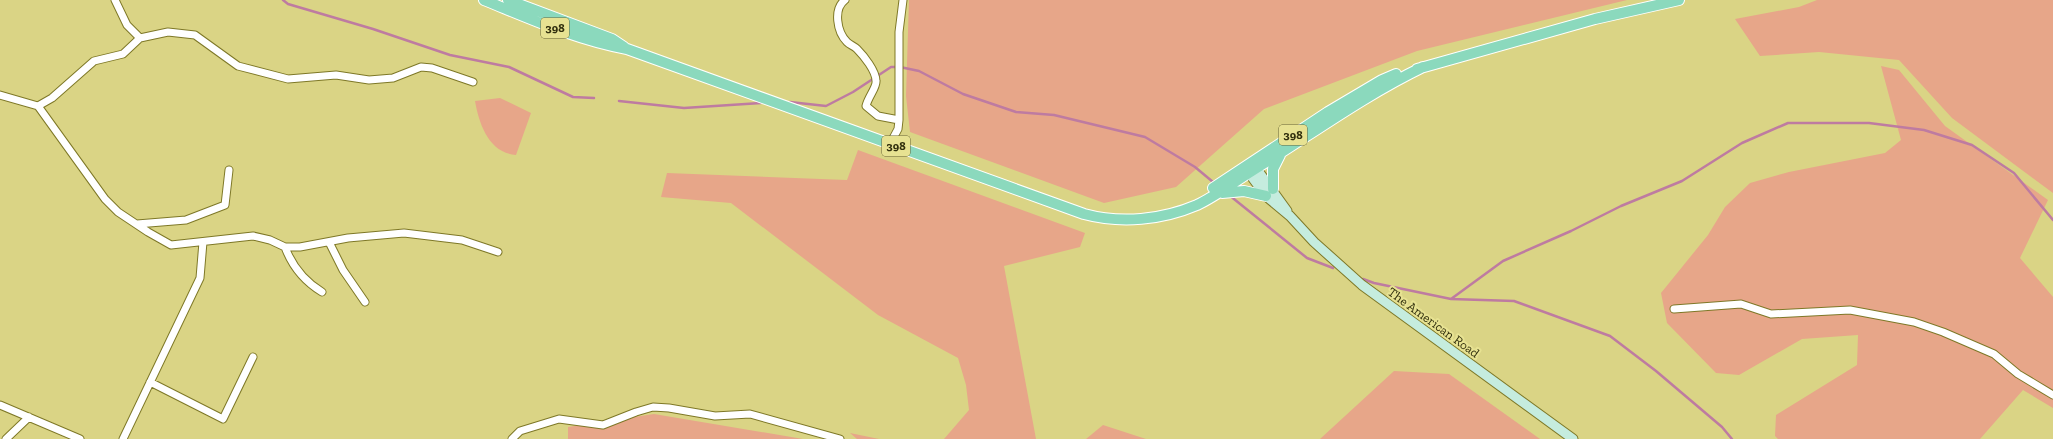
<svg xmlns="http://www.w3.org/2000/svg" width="2053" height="439" viewBox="0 0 2053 439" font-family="'Zilla Slab',serif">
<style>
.green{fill:#e7a689}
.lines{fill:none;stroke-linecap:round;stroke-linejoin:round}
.stream{stroke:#be7ba1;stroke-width:2.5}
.minor-casing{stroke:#7e7827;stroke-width:9}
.secondary-casing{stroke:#7e7827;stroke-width:11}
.primary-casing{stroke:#fff;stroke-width:12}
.minor{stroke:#fff;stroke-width:7}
.secondary{stroke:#c5ecde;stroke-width:9}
.primary{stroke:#8bd9bd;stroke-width:10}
.labels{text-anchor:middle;stroke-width:4;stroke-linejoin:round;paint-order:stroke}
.shield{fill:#e7e292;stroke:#686536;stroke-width:1}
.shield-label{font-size:12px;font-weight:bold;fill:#32300e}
.street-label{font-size:13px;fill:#32300e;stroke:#e7e292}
</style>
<rect width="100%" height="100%" fill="#dad485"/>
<path class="green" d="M 909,0 L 1627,0 L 1417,51 L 1264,109 L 1176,187 L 1104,203 L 910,132 L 906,96 Z
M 1817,0 L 2053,0 L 2053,193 L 1952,118 L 1899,60 L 1819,52 L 1760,56 L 1735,19 L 1799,7 Z
M 1881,66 L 1899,70 L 1945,126 L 2048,200 L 2020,258 L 2053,297 L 2053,408 L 2023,390 L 1980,439 L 1778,439 L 1775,436 L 1776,415 L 1857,365 L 1858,335 L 1802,339 L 1739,375 L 1716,373 L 1667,323 L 1661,293 L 1708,235 L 1725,207 L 1750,183 L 1789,172 L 1885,153 L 1901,140 Z
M 500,98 L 531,113 L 516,155 C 489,153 479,124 475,101 Z
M 858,150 L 1085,233 L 1080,247 L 1004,266 L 1036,439 L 944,439 L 969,410 L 966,385 L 958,358 L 878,315 L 731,203 L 661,197 L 667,173 L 847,180 Z
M 1394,371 L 1449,374 L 1540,439 L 1320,439 Z
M 654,414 L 803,439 L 568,439 L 568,427 Z
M 1103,425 L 1146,439 L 1086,439 Z
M 850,433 L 879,439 L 857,439 Z"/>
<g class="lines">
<path class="stream" d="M 283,0 L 288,4 L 373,29 L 450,55 L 509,67 L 573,97 L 594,98
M 619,101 L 684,108 L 761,103
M 790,102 L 826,106 L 853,92 L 891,67 L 900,67 L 919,71 L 963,94 L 1016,112 L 1054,115 L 1145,137 L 1195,167 L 1213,182
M 1229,195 L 1307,258 L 1333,268
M 1363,279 L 1374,283 L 1451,299 L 1514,301 L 1610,336 L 1656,371 L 1722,427 L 1732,439
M 1451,299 L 1503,261 L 1571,231 L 1621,206 L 1682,181 L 1742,143 L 1788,123 L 1869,123 L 1924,130 L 1972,145 L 2014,173 L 2053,220"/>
<defs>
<path id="minor" d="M 845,0 C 833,9 837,32 847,42 C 850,45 854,46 857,49 C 864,56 876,71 876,81 C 877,87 868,97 866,106 L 878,116 L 899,120
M 140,38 L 168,32 L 195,35 L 238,66 L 288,79 L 336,75 L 369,80 L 393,78 L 421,67 L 432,68 L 473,82
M 0,95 L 38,106 L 52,98 L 94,61 L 123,54 L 140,38 L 127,25 L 115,0
M 38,106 L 105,199 L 118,212 L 148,232 L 171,245 L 253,236 L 270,240 L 285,247 L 300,247 L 348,238 L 404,233 L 462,240 L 498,252
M 890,144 L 898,129 L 899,120 L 899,32 L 903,0
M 137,224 L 186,220 L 225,205 L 229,170
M 329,242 L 343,270 L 365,302
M 285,247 C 292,266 304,281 322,292
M 1674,309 L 1741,304 L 1771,314 L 1850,310 L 1914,322 L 1943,332 L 1994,354 L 2018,374 L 2053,395
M 150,382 L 223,419 L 253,357
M 0,405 L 80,439
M 6,439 L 29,417
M 123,439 L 200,278 L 203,242
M 512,439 L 520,431 L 559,419 L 603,425 L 636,412 L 653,407 L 669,408 L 715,416 L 750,414 L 840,439"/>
<path id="secondary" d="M 1256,168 L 1287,211
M 1249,173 L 1266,196 L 1290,216 L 1314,242 L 1362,285 L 1573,439"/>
<path id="primary" d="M 484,0 C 531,19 577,40 627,49 L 1084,214 C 1121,224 1162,220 1197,205 C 1216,196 1234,182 1252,171 C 1309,136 1363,96 1423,67
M 508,0 L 612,39 L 624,47
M 1417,69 L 1595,19 L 1679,0
M 1213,188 L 1328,112 L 1382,80 L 1396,74
M 1273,189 L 1273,169 L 1280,155
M 1222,193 L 1244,191 L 1266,196"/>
</defs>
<use href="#minor" class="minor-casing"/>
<use href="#secondary" class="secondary-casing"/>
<use href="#primary" class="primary-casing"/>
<use href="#minor" class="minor"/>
<use href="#secondary" class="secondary"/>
<use href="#primary" class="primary"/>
</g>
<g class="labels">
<g class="shield">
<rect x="541" y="18" width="28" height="20" rx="3"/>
<rect x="1279" y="125" width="28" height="20" rx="3"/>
<rect x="882" y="136" width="28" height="20" rx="3"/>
</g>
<g class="shield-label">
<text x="555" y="32">398</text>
<text x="1293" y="139">398</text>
<text x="896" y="150">398</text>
</g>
<g class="street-label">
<text transform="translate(1434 322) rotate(36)" y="5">The American Road</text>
</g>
</g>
</svg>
